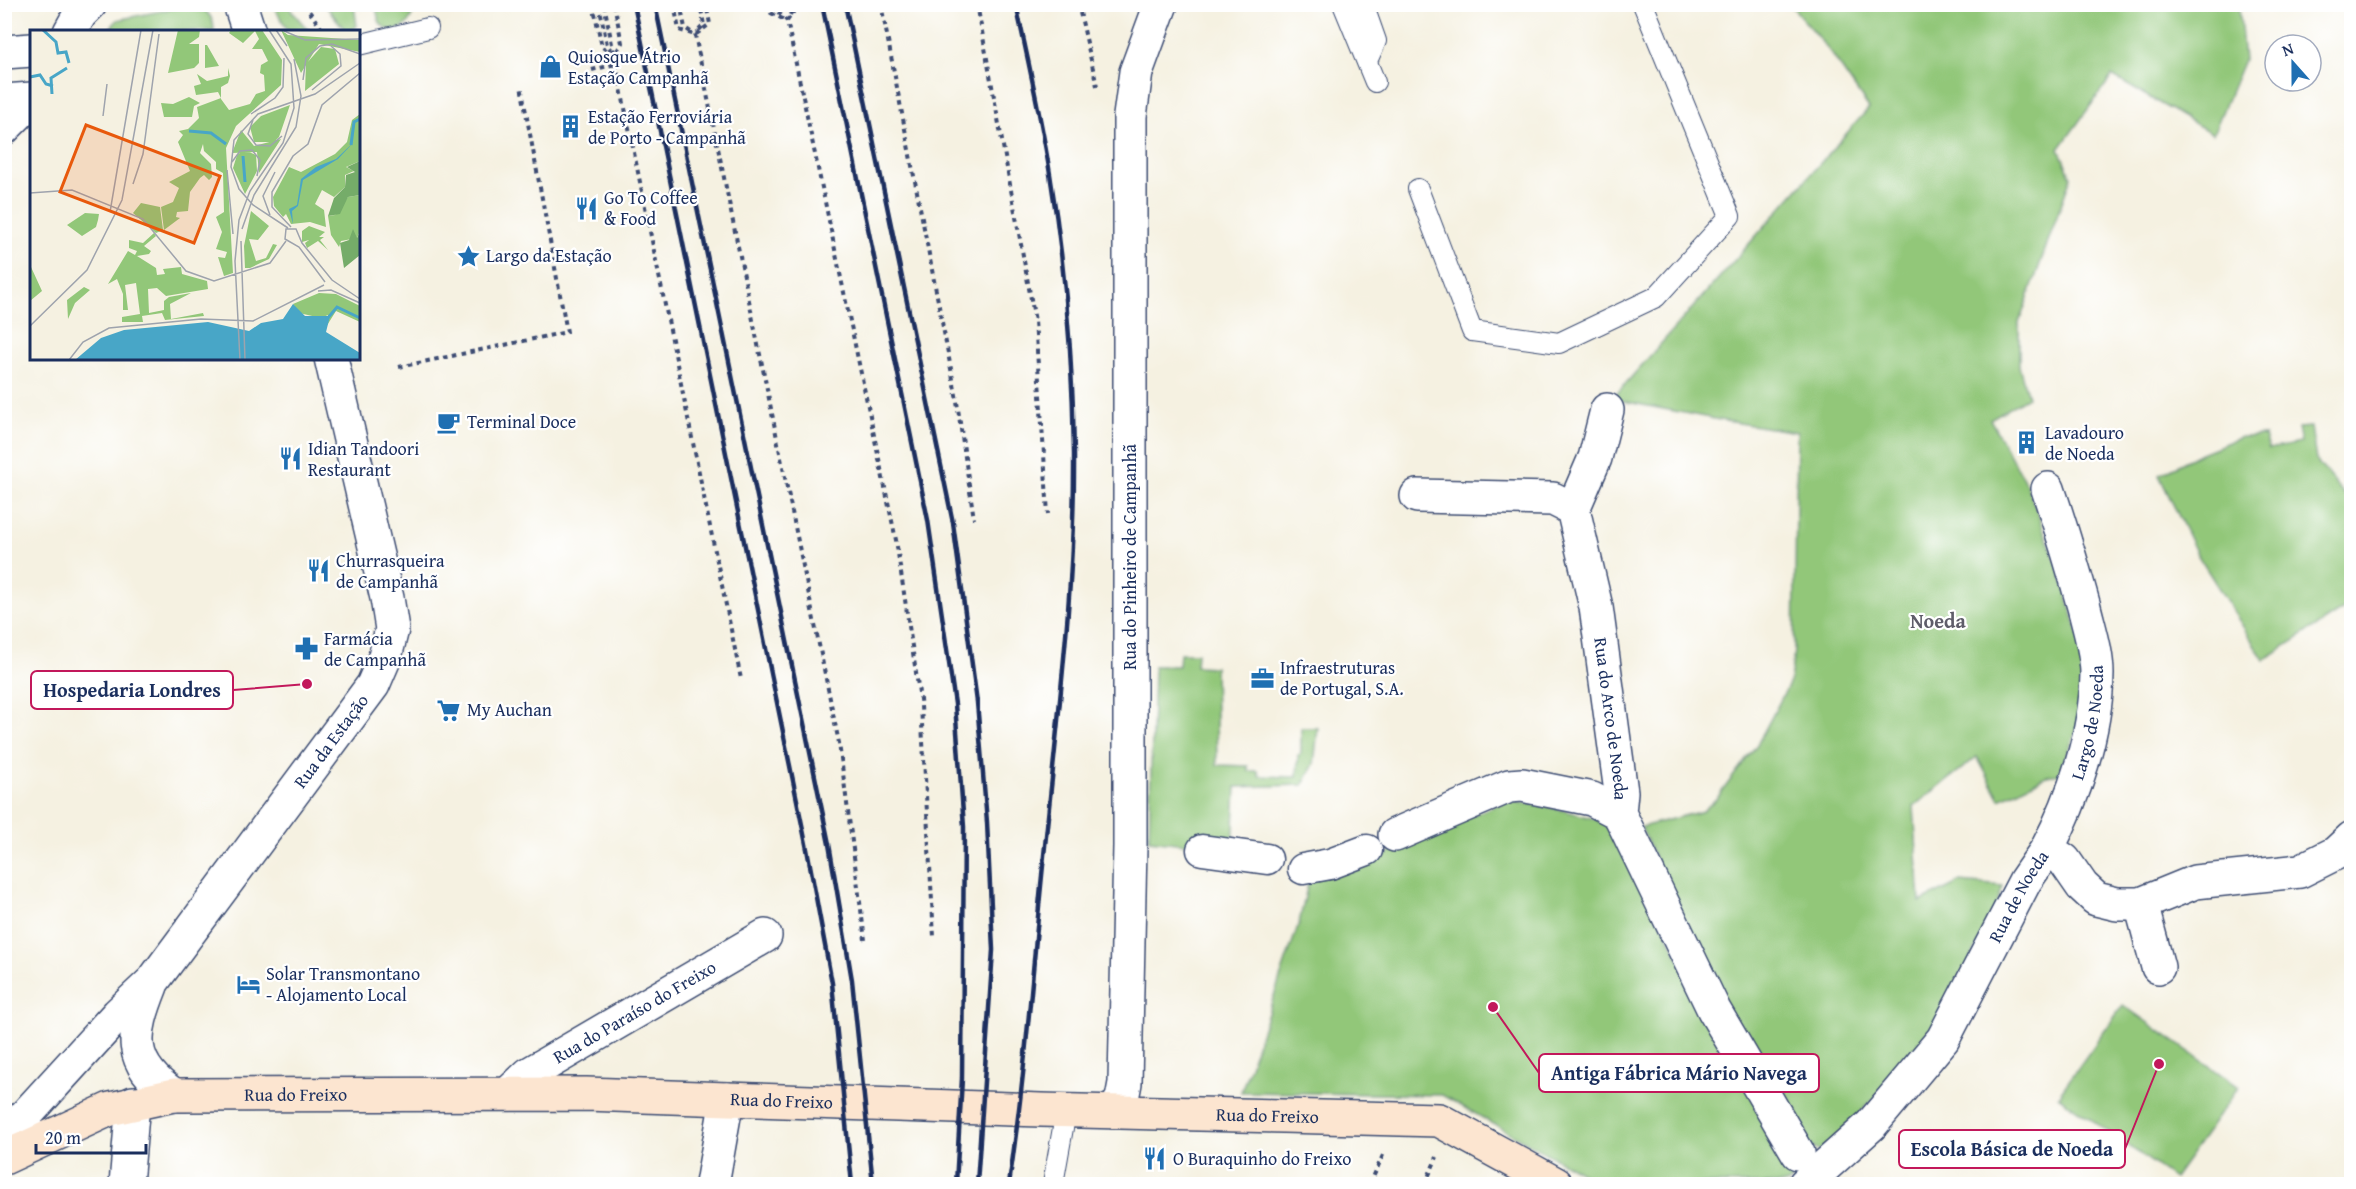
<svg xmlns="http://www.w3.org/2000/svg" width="2356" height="1189" viewBox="0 0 2356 1189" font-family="'Gentium Book Plus',serif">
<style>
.green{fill:#92c779;stroke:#567b6c;stroke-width:1.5}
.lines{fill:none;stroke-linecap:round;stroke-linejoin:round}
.service-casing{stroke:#3c4c72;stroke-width:22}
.pedestrian-casing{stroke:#3c4c72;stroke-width:33}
.minor-casing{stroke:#3c4c72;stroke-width:36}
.tertiary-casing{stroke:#3c4c72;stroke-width:36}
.secondary-casing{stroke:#3c4c72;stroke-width:36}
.path{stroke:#3c4c72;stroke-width:4;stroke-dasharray:4.5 4.5;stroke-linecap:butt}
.service{stroke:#fff;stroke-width:20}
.pedestrian{stroke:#fff;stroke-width:30}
.minor{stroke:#fff;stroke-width:33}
.tertiary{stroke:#fff;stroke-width:33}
.secondary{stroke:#fce5d0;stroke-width:33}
.rail{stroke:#1b2f5e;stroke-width:4.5}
.labels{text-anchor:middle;stroke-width:4.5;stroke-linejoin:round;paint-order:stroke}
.poi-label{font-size:18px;fill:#1b2f5e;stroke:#fff;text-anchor:start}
.street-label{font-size:18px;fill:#1b2f5e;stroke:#fff}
.neighbourhood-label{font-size:20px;font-weight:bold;fill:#5f5d6a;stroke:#fff}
.inset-river{fill:none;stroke:#48a6c7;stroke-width:3}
.inset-road{fill:none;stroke:#9ea3ad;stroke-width:1.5}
.view{fill:#e8590c;fill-opacity:0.15;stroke:#e8590c;stroke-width:3}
.inset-edge{fill:none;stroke:#1b2f5e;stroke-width:3}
.leader{fill:none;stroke:#c2185b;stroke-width:2}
.callout-dot{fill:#c2185b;stroke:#fff;stroke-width:2}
.callout{fill:#fff;stroke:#c2185b;stroke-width:2}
.callout-label{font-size:20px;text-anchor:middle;font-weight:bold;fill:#1b2f5e}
</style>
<rect width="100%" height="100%" fill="#fff"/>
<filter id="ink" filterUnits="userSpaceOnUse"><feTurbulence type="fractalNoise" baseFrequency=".0167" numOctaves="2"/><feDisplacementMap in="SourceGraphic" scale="12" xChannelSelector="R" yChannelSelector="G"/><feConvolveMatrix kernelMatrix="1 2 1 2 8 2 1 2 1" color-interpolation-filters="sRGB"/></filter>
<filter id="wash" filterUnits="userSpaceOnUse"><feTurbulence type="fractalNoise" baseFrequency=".008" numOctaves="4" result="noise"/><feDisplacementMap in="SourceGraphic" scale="24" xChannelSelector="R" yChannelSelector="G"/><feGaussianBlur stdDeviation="1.35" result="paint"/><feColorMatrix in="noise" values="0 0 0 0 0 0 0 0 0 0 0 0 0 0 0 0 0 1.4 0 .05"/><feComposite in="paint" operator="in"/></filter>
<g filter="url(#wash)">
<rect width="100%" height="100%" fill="#f5f1e1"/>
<path class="green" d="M 190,5 C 205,7 214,16 214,31 L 108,31 L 117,20 Z
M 273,5 L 287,5 L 309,31 L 288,31 Z
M 325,5 L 354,5 L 357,26 L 350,31 L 346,31 Z
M 376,5 L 412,5 C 416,26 392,38 381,24 C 377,19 377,11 376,5 Z
M 1791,5 L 2239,5 L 2244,60 L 2213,134 L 2112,76 L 2059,149 L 2071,177 L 2019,323 L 2019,366 L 2028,397 L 1990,419 L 2027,486 L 2060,572 L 2085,656 L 2077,730 L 2059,774 L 2047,776 L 2000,799 L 1977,757 L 1914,806 L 1920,902 L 1960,882 L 2003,886 L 1997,904 L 1934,1036 L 1823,1152 L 1806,1145 L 1721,1004 L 1641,827 L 1703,811 L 1718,797 L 1758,743 L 1790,682 L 1794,650 L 1797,432 L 1725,421 L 1612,399 L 1869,108 L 1831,53 Z
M 2311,427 L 2316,460 L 2351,503 L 2351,604 L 2264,660 L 2197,554 L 2159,475 L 2201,453 L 2241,437 L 2265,436 L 2269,449 L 2301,443 L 2298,428 Z
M 1180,653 L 1197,653 L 1196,666 L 1215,667 L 1217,765 L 1248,766 L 1248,771 L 1258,771 L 1259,776 L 1297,777 L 1298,755 L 1301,754 L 1301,728 L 1318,728 L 1314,764 L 1303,785 L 1236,787 L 1233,849 L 1149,840 L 1154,666 L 1179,666 Z
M 1507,801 C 1546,805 1581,813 1617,827 L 1705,1014 L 1798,1175 L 1787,1184 L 1601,1184 L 1442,1095 L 1241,1092 L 1299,923 L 1309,879 L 1366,865 L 1424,834 Z
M 2123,1005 L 2239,1087 L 2174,1178 L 2058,1096 Z"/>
</g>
<g filter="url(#ink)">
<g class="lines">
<defs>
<path id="service" d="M 1343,4 L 1375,82
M 1363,4 L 1376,41 L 1367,61
M 358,45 L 428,28
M 1418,189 L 1472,331 L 1559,343 L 1656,297 L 1730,216 L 1643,4
M 1053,1184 L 1066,1111"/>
<path id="pedestrian" d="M 4,130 L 32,102
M 1202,850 L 1267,859
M 1303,869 L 1330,864 L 1367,850"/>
<g id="minor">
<path id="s1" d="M 1417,496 L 1553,499 L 1573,509 L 1596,607 L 1621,792 L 1619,813 L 1714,1010 L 1798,1153"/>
<path d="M 1573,509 L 1595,458 L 1607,410"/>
<path d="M 1395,835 L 1509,786 L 1522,785 L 1592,799 L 1619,813"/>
<path id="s2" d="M 2047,849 C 2074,798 2096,732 2097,674 C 2097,652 2089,628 2084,607 C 2073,567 2061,528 2048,489"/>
<path d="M 2141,904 L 2158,967"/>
<path id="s3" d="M 509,1093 L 529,1074 L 765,936"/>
<path d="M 126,1184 L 133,1103"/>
<path d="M 712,1184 L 727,1099"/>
<path id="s4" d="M 1805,1184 L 1871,1125 L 1943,1039 L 2025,881 L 2047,849 L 2064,860 L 2082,886 L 2096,899 L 2117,904 L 2141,904 L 2195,882 L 2300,871 L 2336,853 L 2352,838"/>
</g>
<g id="tertiary">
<path d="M 240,4 L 249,32"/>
<path d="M 70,32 L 80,14 L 90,4"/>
<path d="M 4,52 L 32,50"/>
<path d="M 4,101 L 32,99"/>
<path d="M 151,986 C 132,1034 126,1063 174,1095"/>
<path d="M 1114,1112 L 1122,1099 L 1125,1083 L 1130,846 L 1130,116 L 1136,72 L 1161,4"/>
<path id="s5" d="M 4,1139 L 118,1014 L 153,981 L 373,685 L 385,657 L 392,629 L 387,598 L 331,358"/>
</g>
<g id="secondary">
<path id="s6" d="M 4,1158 L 110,1109 L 174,1095 L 586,1094 L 1041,1110 L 1439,1120 L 1556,1184"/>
</g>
</defs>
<use href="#service" class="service-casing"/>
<use href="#pedestrian" class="pedestrian-casing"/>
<use href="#minor" class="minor-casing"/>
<use href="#tertiary" class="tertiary-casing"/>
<use href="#secondary" class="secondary-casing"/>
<path class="path" d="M 304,4 L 324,32
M 596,4 L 594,9 L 602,47 L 614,55
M 599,4 L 607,45 L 611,50
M 614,4 L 622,43 L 615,54
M 674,4 L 679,30 L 695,35 L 710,24 L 706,4
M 680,4 L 685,28 L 695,35 L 839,743 L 865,940
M 769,4 L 771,13 L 783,19
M 775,4 L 776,10 L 787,21 L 896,540 L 921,706 L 934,937
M 881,4 L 956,395 L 974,519
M 977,4 L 1035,321 L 1048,514
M 1078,4 L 1097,86
M 790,15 L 794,4
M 787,21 L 799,4
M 699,30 L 704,25 L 700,4
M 616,64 L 741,679
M 592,70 L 616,64 L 604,4
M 594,79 L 618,73
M 399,367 L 567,332 L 521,86
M 1370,1184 L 1384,1153
M 1425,1184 L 1437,1157"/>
<use href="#service" class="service"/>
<use href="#pedestrian" class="pedestrian"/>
<use href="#minor" class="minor"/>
<use href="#tertiary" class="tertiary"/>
<use href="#secondary" class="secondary"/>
<path class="rail" d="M 634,4 L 807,849 L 832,983 L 852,1184
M 655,4 L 829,844 L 852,980 L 873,1184
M 822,4 L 928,520 L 955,704 L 964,827 L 962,1078 L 956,1184
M 845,4 L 953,523 L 977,702 L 987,822 L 993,950 L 977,1184
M 1009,1184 C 1026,1072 1033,959 1045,846 C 1058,716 1075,585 1074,454 C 1073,360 1065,266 1050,174 C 1041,117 1028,61 1016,4"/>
</g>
</g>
<defs>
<symbol id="shop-bare" viewBox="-9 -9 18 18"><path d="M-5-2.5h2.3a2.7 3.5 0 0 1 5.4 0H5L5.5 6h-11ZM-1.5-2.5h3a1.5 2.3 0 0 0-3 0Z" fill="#1f6fb2" stroke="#fff" stroke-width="2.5" paint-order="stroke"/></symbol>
<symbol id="building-bare" viewBox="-9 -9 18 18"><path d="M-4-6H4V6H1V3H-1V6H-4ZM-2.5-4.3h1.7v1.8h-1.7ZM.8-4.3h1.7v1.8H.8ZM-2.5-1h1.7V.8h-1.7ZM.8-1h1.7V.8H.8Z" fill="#1f6fb2" stroke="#fff" stroke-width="2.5" paint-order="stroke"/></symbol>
<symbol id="restaurant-bare" viewBox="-9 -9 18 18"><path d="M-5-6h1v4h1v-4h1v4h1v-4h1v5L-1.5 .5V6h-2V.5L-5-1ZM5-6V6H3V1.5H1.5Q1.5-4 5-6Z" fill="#1f6fb2" stroke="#fff" stroke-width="2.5" paint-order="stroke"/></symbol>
<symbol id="sight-bare" viewBox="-9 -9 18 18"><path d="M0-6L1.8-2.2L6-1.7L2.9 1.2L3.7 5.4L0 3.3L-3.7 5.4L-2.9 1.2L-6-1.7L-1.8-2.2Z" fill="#1f6fb2" stroke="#fff" stroke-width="2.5" paint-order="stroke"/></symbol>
<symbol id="cafe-bare" viewBox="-9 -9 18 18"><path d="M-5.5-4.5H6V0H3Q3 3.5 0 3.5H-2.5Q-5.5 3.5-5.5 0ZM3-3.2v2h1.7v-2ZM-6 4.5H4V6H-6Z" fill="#1f6fb2" stroke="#fff" stroke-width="2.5" paint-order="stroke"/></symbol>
<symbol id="pharmacy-bare" viewBox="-9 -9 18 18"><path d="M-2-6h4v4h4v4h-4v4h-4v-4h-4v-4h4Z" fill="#1f6fb2" stroke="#fff" stroke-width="2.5" paint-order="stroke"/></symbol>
<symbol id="office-bare" viewBox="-9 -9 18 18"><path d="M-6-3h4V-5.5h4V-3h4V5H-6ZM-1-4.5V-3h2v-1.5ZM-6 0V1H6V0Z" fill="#1f6fb2" stroke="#fff" stroke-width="2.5" paint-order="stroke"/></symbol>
<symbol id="supermarket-bare" viewBox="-9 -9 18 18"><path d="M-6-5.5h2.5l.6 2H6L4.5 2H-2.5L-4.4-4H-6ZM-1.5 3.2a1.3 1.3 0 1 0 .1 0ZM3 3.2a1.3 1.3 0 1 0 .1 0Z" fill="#1f6fb2" stroke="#fff" stroke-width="2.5" paint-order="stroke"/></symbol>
<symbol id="hotel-bare" viewBox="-9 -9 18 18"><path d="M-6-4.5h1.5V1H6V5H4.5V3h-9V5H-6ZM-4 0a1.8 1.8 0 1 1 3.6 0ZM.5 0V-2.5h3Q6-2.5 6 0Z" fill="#1f6fb2" stroke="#fff" stroke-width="2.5" paint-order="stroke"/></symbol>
</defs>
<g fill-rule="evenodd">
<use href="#shop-bare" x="534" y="50" width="33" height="33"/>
<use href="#building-bare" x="554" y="110" width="33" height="33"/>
<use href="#restaurant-bare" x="570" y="192" width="33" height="33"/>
<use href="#sight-bare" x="452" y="240" width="33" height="33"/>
<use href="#cafe-bare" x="432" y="406" width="33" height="33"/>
<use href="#building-bare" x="2010" y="426" width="33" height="33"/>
<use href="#restaurant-bare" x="274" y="442" width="33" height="33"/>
<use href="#restaurant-bare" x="302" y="554" width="33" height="33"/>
<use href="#pharmacy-bare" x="290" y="632" width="33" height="33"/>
<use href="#office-bare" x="1246" y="662" width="33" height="33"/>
<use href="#supermarket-bare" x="432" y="694" width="33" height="33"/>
<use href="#hotel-bare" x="232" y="968" width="33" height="33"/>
<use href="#restaurant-bare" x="1138" y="1142" width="33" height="33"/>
</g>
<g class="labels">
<g class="poi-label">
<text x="568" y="63">Quiosque Átrio<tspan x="568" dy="21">Estação Campanhã</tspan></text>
<text x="588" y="123">Estação Ferroviária<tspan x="588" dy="21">de Porto - Campanhã</tspan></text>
<text x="604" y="204">Go To Coffee<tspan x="604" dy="21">&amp; Food</tspan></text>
<text x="486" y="262">Largo da Estação</text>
<text x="467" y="428">Terminal Doce</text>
<text x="2045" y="439">Lavadouro<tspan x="2045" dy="21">de Noeda</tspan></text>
<text x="308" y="455">Idian Tandoori<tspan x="308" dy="21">Restaurant</tspan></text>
<text x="336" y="567">Churrasqueira<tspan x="336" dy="21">de Campanhã</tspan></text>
<text x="324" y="645">Farmácia<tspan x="324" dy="21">de Campanhã</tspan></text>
<text x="1280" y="674">Infraestruturas<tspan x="1280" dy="21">de Portugal, S.A.</tspan></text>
<text x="467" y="716">My Auchan</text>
<text x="266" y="980">Solar Transmontano<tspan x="266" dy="21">- Alojamento Local</tspan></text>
<text x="1173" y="1165">O Buraquinho do Freixo</text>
</g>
<g class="street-label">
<text transform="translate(1130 557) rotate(-90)" y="6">Rua do Pinheiro de Campanhã</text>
<text dy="6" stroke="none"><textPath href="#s1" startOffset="372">Rua do Arco de Noeda</textPath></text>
<text dy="6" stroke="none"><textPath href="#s2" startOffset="134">Largo de Noeda</textPath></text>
<text dy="6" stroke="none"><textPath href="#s5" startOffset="516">Rua da Estação</textPath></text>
<text dy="6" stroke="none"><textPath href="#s4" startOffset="362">Rua de Noeda</textPath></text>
<text dy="6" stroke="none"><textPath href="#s3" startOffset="150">Rua do Paraíso do Freixo</textPath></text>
<text dy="6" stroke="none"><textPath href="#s6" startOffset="304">Rua do Freixo</textPath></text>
<text dy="6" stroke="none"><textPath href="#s6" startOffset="790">Rua do Freixo</textPath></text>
<text dy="6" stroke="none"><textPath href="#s6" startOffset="1276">Rua do Freixo</textPath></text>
</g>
<g class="neighbourhood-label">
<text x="1938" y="628">Noeda</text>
</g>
</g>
<g transform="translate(30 30)">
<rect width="330" height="330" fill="#f5f1e1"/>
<path d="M 148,0 L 170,0 L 169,7 L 159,14 L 169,14 L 169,33 L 164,38 L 138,43 ZM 201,0 L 232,0 L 252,30 L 251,55 L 206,96 L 196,118 L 203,243 L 194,246 L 188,227 L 195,228 L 197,222 L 186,219 L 192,202 L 186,187 L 194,182 L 193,143 L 186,139 L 186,132 L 174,121 L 173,114 L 170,123 L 181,134 L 182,147 L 179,150 L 174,145 L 170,148 L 160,162 L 158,181 L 147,182 L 146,187 L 150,188 L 134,200 L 131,177 L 143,172 L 149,158 L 139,152 L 160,141 L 148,112 L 153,105 L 149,101 L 158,99 L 169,88 L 167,77 L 191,68 L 188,62 L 166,65 L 164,56 L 171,54 L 167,44 L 177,51 L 198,46 L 198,38 L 200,46 L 198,53 L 191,57 L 191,69 L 199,80 L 220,74 L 226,64 L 235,61 L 234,45 L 230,43 L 231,35 L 238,31 L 232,19 L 222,19 L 229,9 L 225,1 L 213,13 L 199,3 ZM 251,0 L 258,5 L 330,10 L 330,22 L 289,14 L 271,43 ZM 175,15 L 177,15 L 189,36 L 175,38 ZM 291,17 L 305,19 L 309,34 L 275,61 L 276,34 ZM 159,67 L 170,73 L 164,76 L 162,87 L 134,87 L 131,73 L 143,74 ZM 260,75 L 249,107 L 244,112 L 224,112 L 220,97 L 231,86 ZM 330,84 L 330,131 L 316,137 L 324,141 L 315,145 L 315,157 L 304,167 L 292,160 L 285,174 L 294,180 L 296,197 L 280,192 L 261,194 L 256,184 L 253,187 L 244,176 L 243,167 L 259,137 L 271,142 L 305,124 L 317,112 L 322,90 ZM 211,100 L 224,116 L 251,109 L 229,143 L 227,122 L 202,123 ZM 214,120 L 226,125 L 227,141 L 215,164 L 203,138 L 207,125 ZM 330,165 L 330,201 L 327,208 L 311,211 L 309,217 L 301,205 L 298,186 L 305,185 L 318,167 ZM 111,173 L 130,177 L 133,200 L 126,203 L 103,183 ZM 221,181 L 239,196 L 228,210 L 219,209 L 226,231 L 236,228 L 243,214 L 247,215 L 239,229 L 220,238 L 215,238 L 214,216 ZM 55,183 L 69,184 L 68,190 L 66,197 L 52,206 L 37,195 ZM 279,196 L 295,202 L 289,207 L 294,207 L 290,210 L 298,220 L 288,211 L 277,218 L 275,213 L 279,210 L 272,212 L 272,201 ZM 124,203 L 126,206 L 114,216 L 121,221 L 119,224 L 107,226 L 126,238 L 127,245 L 135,244 L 133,239 L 151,237 L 152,244 L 177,251 L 178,259 L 136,266 L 127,258 L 118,259 L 119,283 L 134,280 L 134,271 L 139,267 L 161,263 L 140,274 L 141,289 L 173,283 L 174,286 L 135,290 L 132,283 L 112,286 L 113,292 L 92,292 L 92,287 L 110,284 L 106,253 L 95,255 L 98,280 L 93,280 L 93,264 L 87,249 L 78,254 L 98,221 L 105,225 L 107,221 L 99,218 L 99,210 L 113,213 ZM 1,237 L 12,261 L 0,271 L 0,238 ZM 54,257 L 60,260 L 45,273 L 38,289 L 37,270 ZM 289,263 L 306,264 L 330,276 L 330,292 L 306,281 L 296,297 L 298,285 L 291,288 L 269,283 L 263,274 Z" fill="#92c779"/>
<path d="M 330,131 L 330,165 L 318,167 L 310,184 L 298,186 L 304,168 L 315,157 L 316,145 L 325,142 L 317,137 ZM 323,199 L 327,208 L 330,202 L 330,225 L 314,238 L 310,213 L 319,210 Z" fill="#75ac69"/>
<path d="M 324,112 L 308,129 L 273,150 L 268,176 L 262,181 L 263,194 L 259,179 L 267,175 L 271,149 L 286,137 L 306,129 ZM 263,274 L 275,286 L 300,286 L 296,302 L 330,323 L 330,330 L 45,330 L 71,308 L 94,300 L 178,292 L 219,301 L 231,293 L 253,289 Z" fill="#48a6c7"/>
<path class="inset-river" d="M 13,0 L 26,12 L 28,23 L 36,22 L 39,33M 0,47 L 10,45 L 16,54 L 23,56M 22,64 L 21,48 L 37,38M 159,101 L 181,103 L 196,114M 321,115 L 324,92 L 330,89M 213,126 L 215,152M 297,289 L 307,277 L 330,288"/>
<path class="inset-road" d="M 246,0 L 257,16M 252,0 L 275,10 L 330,9M 273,50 L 276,28 L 290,16 L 302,14 L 330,24M 282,60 L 311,36 L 310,24 L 301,16M 221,84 L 245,68 L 253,57 L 254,28M 73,86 L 77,54M 223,90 L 218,104 L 226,115 L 240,116 L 252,106M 202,132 L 210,121 L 222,120 L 230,130 L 227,146M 197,140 L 203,204M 103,154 L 113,124 L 129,4M 0,163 L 42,160 L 113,189 L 156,241 L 184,251 L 240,233 L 256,211M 80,182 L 111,0M 240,185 L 233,166 L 245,142M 261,197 L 242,177 L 242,162 L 263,126 L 278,114 L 292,75 L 330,43M 258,198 L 223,175 L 209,159 L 201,137 L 204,110 L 228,84 L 285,64 L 330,33M 212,199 L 224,165 L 266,97 L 271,66 L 264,29M 211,211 L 215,330M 295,252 L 269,217 L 255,209 L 256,199 L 266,199 L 272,213 L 302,250 L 330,269M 288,261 L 301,260 L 330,273M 0,296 L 57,240 L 92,170 L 123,0M 39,330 L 53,312 L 79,298 L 171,289 L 223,291 L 294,255M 210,330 L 205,231 L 209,190 L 220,161 L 253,113 L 264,78 L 261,34 L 239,0"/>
<path class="view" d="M 56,95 L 190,146 L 164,213 L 30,162 Z"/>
<rect width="330" height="330" class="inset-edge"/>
</g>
<path class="leader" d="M307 684L233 690M1493 1007L1539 1073M2159 1064L2125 1149"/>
<g class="callout-dot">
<circle cx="307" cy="684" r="6"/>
<circle cx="1493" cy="1007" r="6"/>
<circle cx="2159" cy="1064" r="6"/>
</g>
<g class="callout">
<rect x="31" y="671" width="202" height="38" rx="6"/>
<rect x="1539" y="1054" width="280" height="38" rx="6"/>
<rect x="1899" y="1130" width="226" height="38" rx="6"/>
</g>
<g class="callout-label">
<text x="132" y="697">Hospedaria Londres</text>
<text x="1679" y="1080">Antiga Fábrica Mário Navega</text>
<text x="2012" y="1156">Escola Básica de Noeda</text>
</g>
<rect width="2356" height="1189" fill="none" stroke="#fff" stroke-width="24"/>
<g transform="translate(2293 63) rotate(339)"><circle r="28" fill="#ffffff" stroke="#a4acbf" stroke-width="1.5"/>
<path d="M0-4.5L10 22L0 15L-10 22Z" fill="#1f6fb2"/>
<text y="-9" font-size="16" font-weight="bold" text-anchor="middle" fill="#1b2f5e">N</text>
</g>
<path d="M36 1144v9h110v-9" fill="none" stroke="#1b2f5e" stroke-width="3"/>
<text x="45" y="1144" font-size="18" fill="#1b2f5e" stroke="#ffffff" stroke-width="4.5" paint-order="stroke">20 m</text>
</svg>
